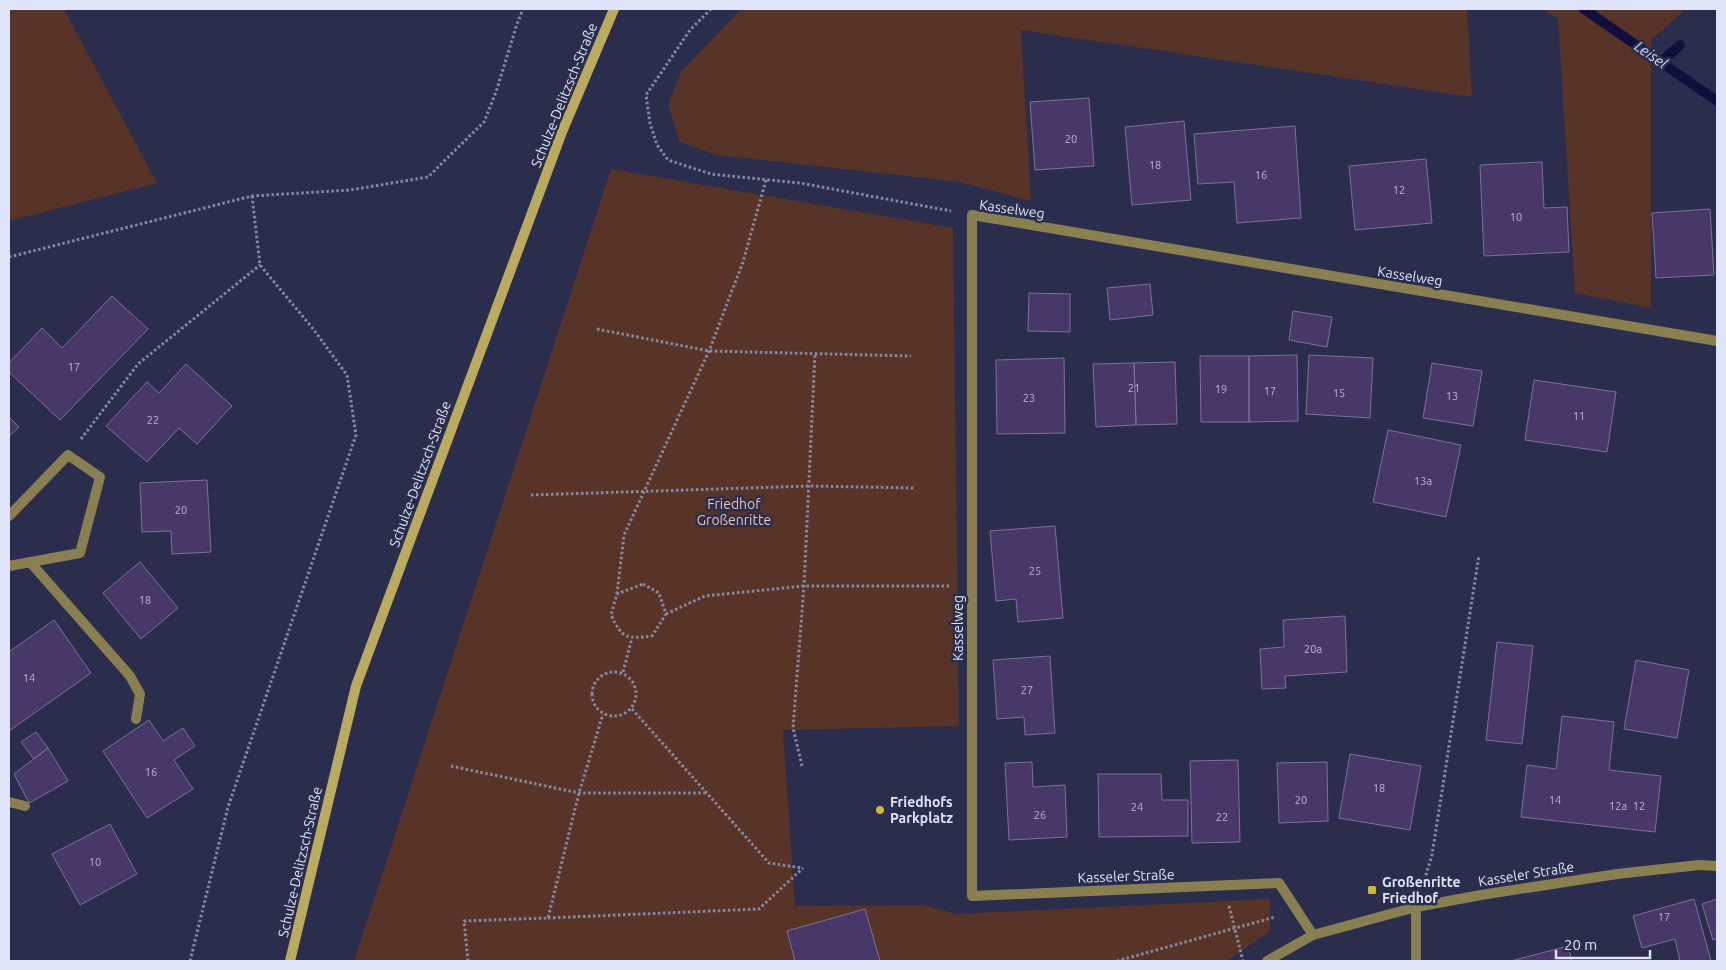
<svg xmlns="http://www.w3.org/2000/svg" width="1726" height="970" viewBox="0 0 1726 970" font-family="Ubuntu,sans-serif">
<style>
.green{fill:#583327}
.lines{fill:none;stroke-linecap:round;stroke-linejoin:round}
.stream{stroke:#100e3c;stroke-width:10}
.building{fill:#483769;stroke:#7c7395}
.path{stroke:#868aa3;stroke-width:3;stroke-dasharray:2.5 2.5;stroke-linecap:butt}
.service{stroke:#897f51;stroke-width:10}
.minor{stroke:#897f51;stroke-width:10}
.tertiary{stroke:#897f51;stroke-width:10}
.secondary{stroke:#bbab5f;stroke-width:10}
.poi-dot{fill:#d1b736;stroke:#2a2e4c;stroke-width:2}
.labels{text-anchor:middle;stroke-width:5;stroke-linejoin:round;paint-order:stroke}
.number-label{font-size:11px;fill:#bab9d4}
.street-label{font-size:14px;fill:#e0e4f8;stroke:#2a2e4c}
.park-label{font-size:14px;fill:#f7bfae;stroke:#2a2e4c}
.poi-label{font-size:14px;font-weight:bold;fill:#e0e4f8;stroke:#2a2e4c;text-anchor:start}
.water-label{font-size:15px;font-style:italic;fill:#d0d6f7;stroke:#2a2e4c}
</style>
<rect width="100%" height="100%" fill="#2a2e4c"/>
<path class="green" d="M 9,9 L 64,9 L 157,183 L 9,221 Z
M 741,9 L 1467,9 L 1472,97 L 1021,30 L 1031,201 L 960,182 L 716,155 L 680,142 L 668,105 L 681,72 Z
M 1542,9 L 1686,9 L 1651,40 L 1651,308 L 1575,293 L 1558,19 Z
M 611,169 L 953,228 L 959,726 L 783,730 L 795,906 L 923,905 L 956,914 L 1270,899 L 1270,931 L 1226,961 L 354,961 Z"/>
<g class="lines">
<path class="stream" d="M 1584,9 L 1717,101
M 1661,62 L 1680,45"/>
</g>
<path class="building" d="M 1089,98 L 1094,166 L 1035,170 L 1030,102 Z
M 1184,121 L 1191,200 L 1132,205 L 1125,127 Z
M 1295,126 L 1301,218 L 1237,223 L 1234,182 L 1198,184 L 1194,134 Z
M 1426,159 L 1432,223 L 1355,230 L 1349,166 Z
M 1542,162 L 1544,208 L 1567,207 L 1569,252 L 1484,256 L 1480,165 Z
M 1710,209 L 1714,275 L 1656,278 L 1652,213 Z
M 1150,284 L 1153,315 L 1110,320 L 1107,288 Z
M 1029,293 L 1070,294 L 1070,332 L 1028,331 Z
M 112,296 L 148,329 L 60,420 L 9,372 L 9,363 L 42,328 L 62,348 Z
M 1293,311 L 1332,317 L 1327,347 L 1289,340 Z
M 1297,355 L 1298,421 L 1249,422 L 1249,356 Z
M 1309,355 L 1373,358 L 1370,418 L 1306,414 Z
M 1200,356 L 1249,356 L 1249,422 L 1201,422 Z
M 1064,358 L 1065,433 L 997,434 L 996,360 Z
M 1175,362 L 1177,424 L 1136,425 L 1134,363 Z
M 1134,363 L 1136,425 L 1096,427 L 1093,364 Z
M 1432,363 L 1482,371 L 1473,426 L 1423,418 Z
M 186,364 L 232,406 L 197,444 L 179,428 L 147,462 L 106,426 L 147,382 L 159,393 Z
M 1534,380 L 1616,392 L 1607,452 L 1525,440 Z
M 9,417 L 19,427 L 9,436 Z
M 1388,430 L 1461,445 L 1446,517 L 1373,502 Z
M 207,480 L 211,552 L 172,554 L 171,531 L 142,532 L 140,483 Z
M 1055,526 L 1063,618 L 1018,622 L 1016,599 L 996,601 L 990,531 Z
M 140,562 L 178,608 L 141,639 L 103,593 Z
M 1345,616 L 1347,672 L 1285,676 L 1286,688 L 1262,689 L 1260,649 L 1284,647 L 1283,620 Z
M 54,620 L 91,673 L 9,731 L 9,652 Z
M 1497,642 L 1533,646 L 1522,744 L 1486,740 Z
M 1050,656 L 1055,733 L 1025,735 L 1024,717 L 997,719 L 993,660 Z
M 1636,660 L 1689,670 L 1677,738 L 1624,729 Z
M 1562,716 L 1614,722 L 1609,770 L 1661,776 L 1655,832 L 1521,817 L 1527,765 L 1556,769 Z
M 149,720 L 163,741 L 183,728 L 195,746 L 174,760 L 193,789 L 147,818 L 103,751 Z
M 36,732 L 48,748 L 34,759 L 21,742 Z
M 48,748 L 68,781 L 29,803 L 14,774 Z
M 1350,754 L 1421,766 L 1410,830 L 1339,818 Z
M 1238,760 L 1240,842 L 1192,843 L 1190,761 Z
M 1032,762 L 1033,787 L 1065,785 L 1067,837 L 1009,840 L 1005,763 Z
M 1327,762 L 1328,821 L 1279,823 L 1277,763 Z
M 1098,774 L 1161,774 L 1162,800 L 1188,800 L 1188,836 L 1099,837 Z
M 110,824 L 137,874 L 80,905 L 52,854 Z
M 1694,899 L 1711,961 L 1680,961 L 1675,939 L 1642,948 L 1633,916 Z
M 1717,899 L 1717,939 L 1713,940 L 1702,904 Z
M 865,909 L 880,961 L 795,961 L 787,931 Z
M 1568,946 L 1572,961 L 1511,961 Z"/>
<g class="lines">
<path class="path" d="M 711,9 L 690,30 L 646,95 L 650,123 L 657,145 L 668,160 L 711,174 L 800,183 L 951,211
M 9,257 L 252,196 L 350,190 L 428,177 L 484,122 L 496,92 L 517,24 L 523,9
M 597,329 L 709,351 L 911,356
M 81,439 L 138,364 L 260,265
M 531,495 L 809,486 L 914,488
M 643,584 L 659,593 L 666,614 L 652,636 C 627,639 622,639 611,615 L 617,594 Z
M 617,594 L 624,535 L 709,351 L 743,262 L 766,180
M 666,614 L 705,596 L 804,586 L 951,586
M592 694a22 22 0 1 1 44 0a22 22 0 1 1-44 0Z
M 623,672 L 632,638
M 632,709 L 769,863 L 802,868
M 451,766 L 579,793 L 706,793
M 802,766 L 793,728 L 804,586 L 815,353
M 1423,885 L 1432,855 L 1479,555
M 1229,906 L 1243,961
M 548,918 L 759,909 L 803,868
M 190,961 L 228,807 L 356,435 L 347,375 L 314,330 L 260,265 L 252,196
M 468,961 L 464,921 L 548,918 L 579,793 L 603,714
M 1117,961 L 1275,917"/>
<path class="service" d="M 30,562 L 130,676 L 140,694 L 136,719
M 9,802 L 25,806"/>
<path class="minor" d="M 9,516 L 68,455 L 100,477 L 80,553 L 9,566
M 1416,907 L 1416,961
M 1313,935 L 1279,883 L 972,896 L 972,215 L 1717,341"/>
<path class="tertiary" d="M 1267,961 L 1313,935 L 1416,907 L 1481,895 L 1617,874 L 1699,865 L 1717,866"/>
<path class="secondary" d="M 290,961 L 356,686 L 562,132 L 614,9"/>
</g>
<g class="poi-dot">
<circle cx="880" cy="810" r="5"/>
<rect x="1367" y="885" width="10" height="10" rx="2.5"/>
</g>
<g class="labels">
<g class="number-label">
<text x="1071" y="143">20</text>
<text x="1155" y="169">18</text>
<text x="1261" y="179">16</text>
<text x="1399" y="194">12</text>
<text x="1516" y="221">10</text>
<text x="74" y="371">17</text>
<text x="1134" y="392">21</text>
<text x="1221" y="393">19</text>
<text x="1270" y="395">17</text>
<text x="1339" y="397">15</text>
<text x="1452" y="400">13</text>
<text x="1029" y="402">23</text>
<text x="1579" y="420">11</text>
<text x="153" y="424">22</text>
<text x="1423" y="485">13a</text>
<text x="181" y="514">20</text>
<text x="1035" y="575">25</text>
<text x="145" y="604">18</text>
<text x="1313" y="653">20a</text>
<text x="29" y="682">14</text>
<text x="1027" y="694">27</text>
<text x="151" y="776">16</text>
<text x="1379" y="792">18</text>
<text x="1301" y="804">20</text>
<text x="1555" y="804">14</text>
<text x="1618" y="810">12a</text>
<text x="1639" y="810">12</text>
<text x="1137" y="811">24</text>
<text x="1040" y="819">26</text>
<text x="1222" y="821">22</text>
<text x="95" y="866">10</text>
<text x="1664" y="921">17</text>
</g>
<g class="street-label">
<text transform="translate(564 95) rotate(-68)" y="5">Schulze-Delitzsch-Straße</text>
<text transform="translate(1012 209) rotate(8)" y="5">Kasselweg</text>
<text transform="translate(1410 276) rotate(9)" y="5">Kasselweg</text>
<text transform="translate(420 474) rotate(-70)" y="5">Schulze-Delitzsch-Straße</text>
<text transform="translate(958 628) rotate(-90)" y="5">Kasselweg</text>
<text transform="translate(300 862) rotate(-77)" y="5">Schulze-Delitzsch-Straße</text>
<text transform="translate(1526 874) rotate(-9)" y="5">Kasseler Straße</text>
<text transform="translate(1126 876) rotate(-2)" y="5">Kasseler Straße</text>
</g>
<g class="park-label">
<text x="734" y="509">Friedhof<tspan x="734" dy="16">Großenritte</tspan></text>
</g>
<g class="poi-label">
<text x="890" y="807">Friedhofs<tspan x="890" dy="16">Parkplatz</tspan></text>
<text x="1382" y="887">Großenritte<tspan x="1382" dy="16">Friedhof</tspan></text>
</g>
<g class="water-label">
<text transform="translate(1651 55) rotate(35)" y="5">Leisel</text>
</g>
</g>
<rect width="1726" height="970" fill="none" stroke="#e0e4f8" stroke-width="20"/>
<path d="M1556 950v8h94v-8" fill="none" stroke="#e0e4f8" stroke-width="2.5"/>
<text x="1564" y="950" font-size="15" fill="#e0e4f8" stroke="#2a2e4c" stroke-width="4" paint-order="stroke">20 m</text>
</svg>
